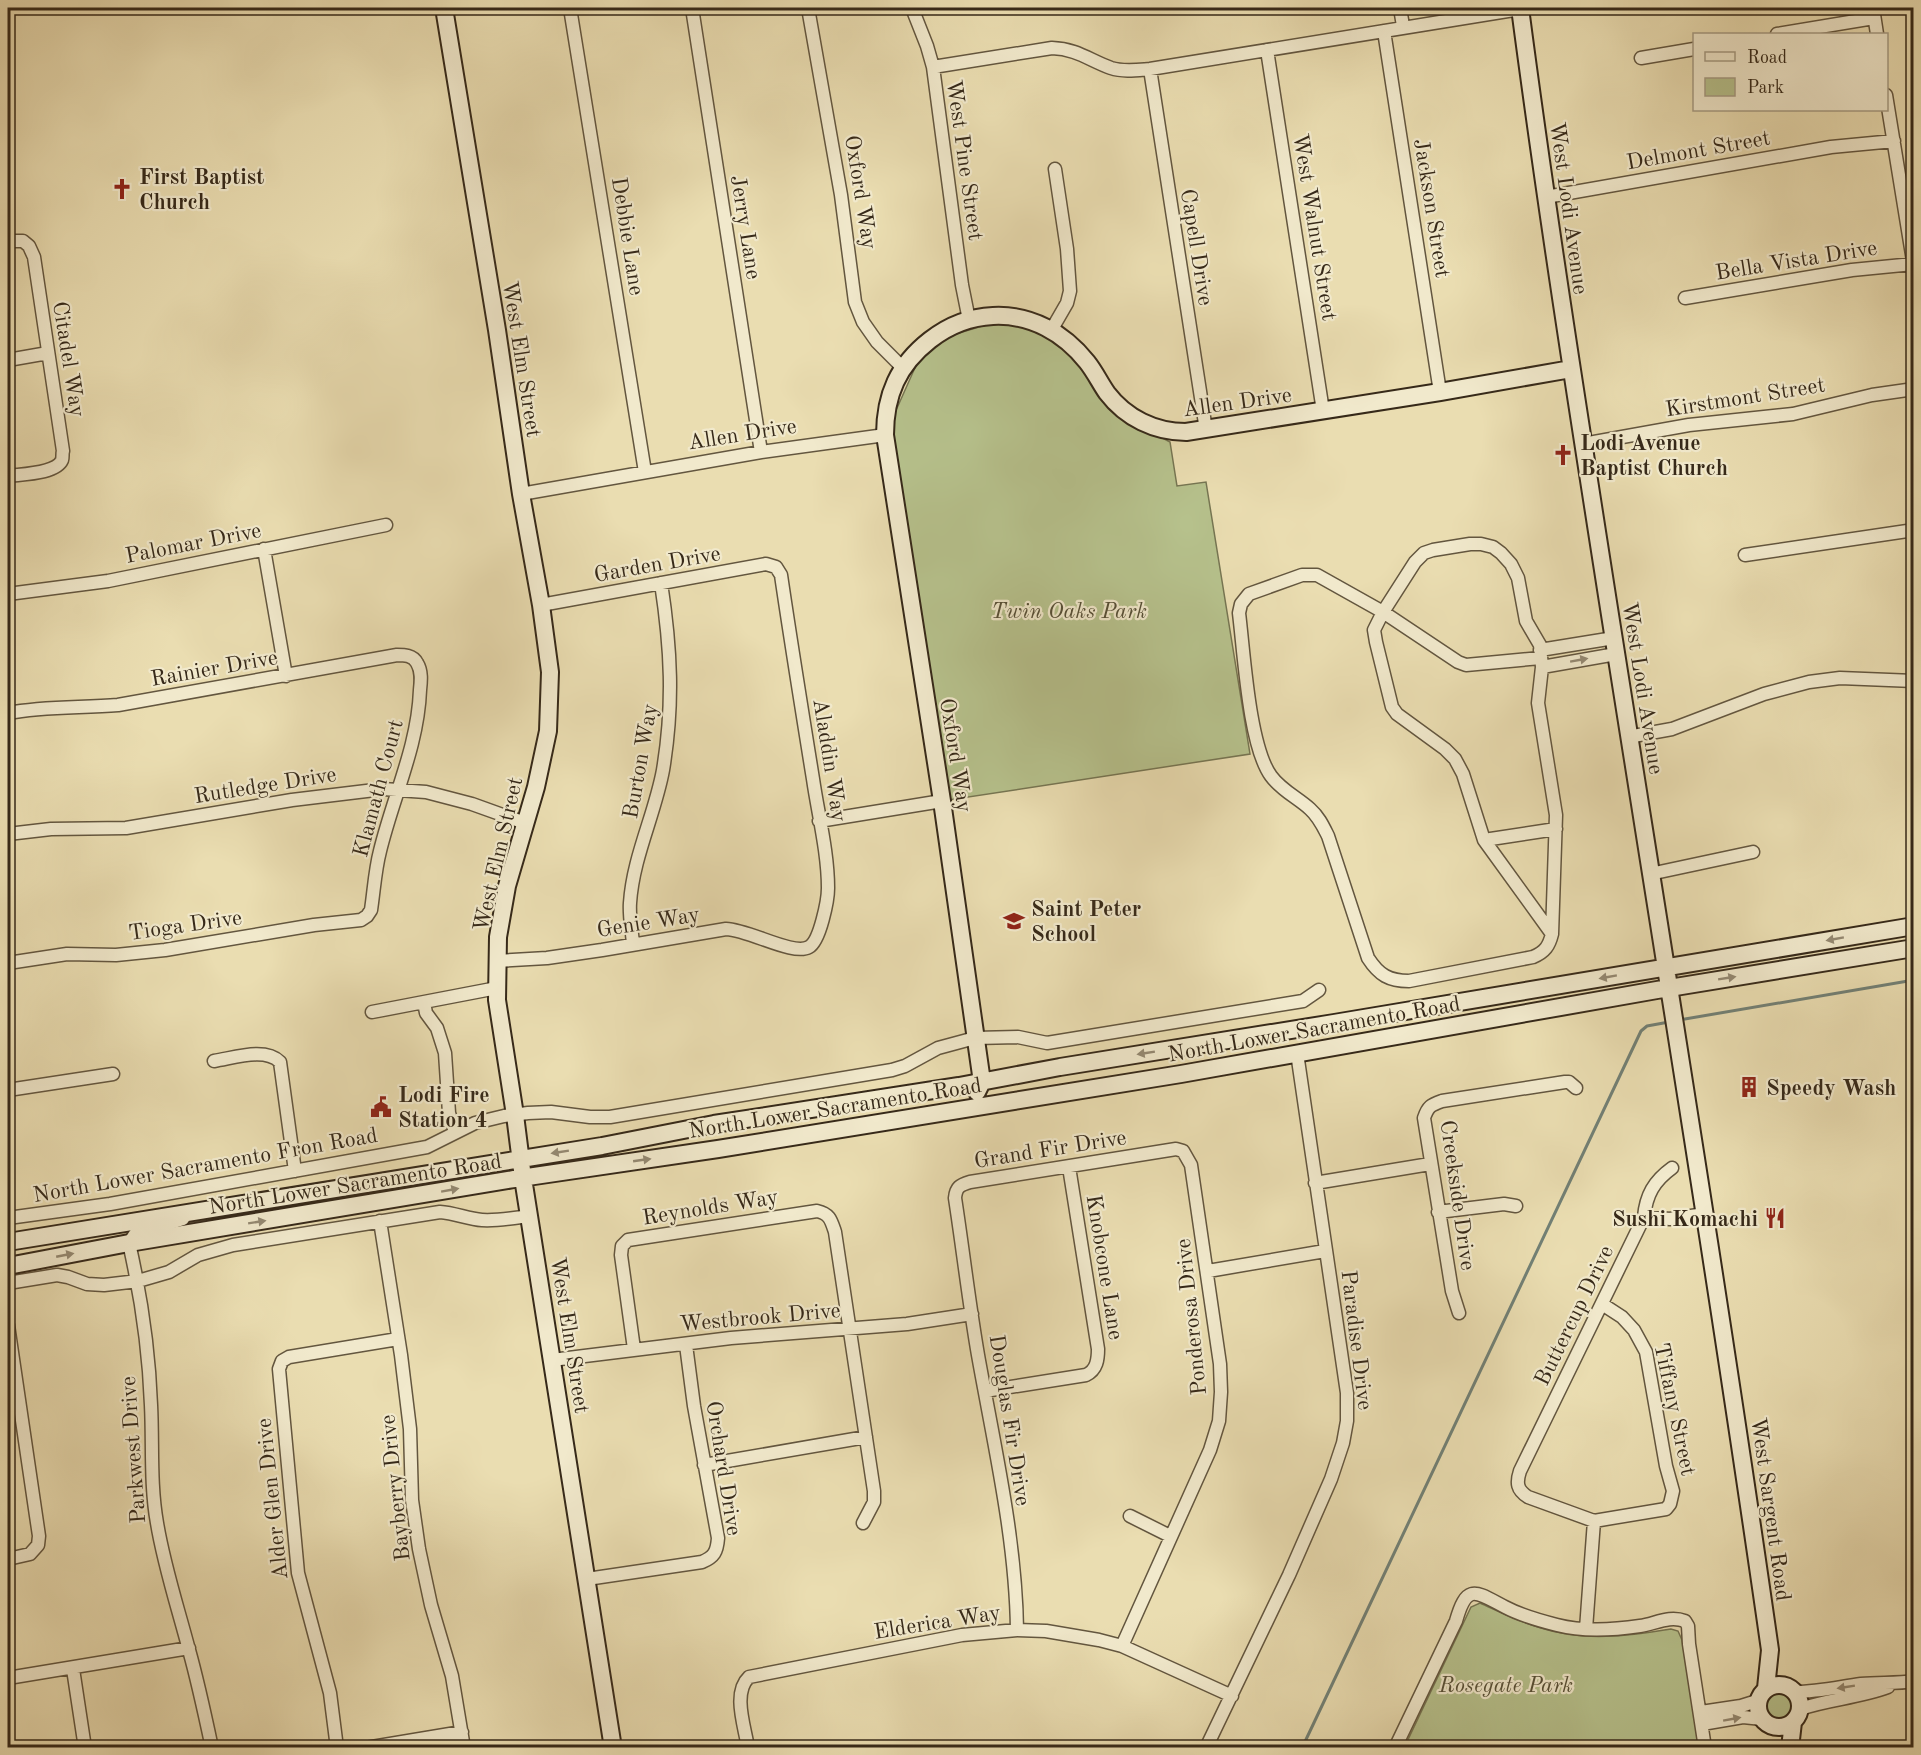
<svg xmlns="http://www.w3.org/2000/svg" width="1921" height="1755" viewBox="0 0 1921 1755" font-family="'Old Standard TT',serif">
<style>
.green{fill:#b6c18c;stroke:#767552;stroke-width:1.5}
.lines{fill:none;stroke-linecap:round;stroke-linejoin:round}
.stream{stroke:#728075;stroke-width:3}
.street-casing{stroke:#63563f;stroke-width:15}
.secondary-casing{stroke:#362919;stroke-width:20}
.street{stroke:#f1e9cc;stroke-width:12}
.secondary{stroke:#f1e9cc;stroke-width:16}
.oneway{fill:#948972}
.labels{text-anchor:middle;stroke-width:4.5;stroke-linejoin:round;paint-order:stroke}
.street-label{font-size:22px;fill:#362919;stroke:#f1e9cc}
.poi-label{font-size:22px;font-weight:bold;fill:#362919;stroke:#f1e9cc;text-anchor:start}
.park-label{font-size:22px;font-style:italic;fill:#564f36;stroke:#f1e9cc}
</style>
<rect width="100%" height="100%" fill="#eaddb1"/>
<filter id="stains"><feTurbulence type="fractalNoise" baseFrequency=".00333" numOctaves="4"/><feColorMatrix values="0 0 0 0 .2 0 0 0 0 .09 0 0 0 0 .02 0 0 0 .5 -.17"/></filter>
<radialGradient id="worn" r=".72"><stop offset=".6" stop-color="#630" stop-opacity="0"/><stop offset="1" stop-color="#630" stop-opacity=".3"/></radialGradient>
<path class="green" d="M 1012,317 L 1072,346 L 1110,410 L 1170,442 L 1177,486 L 1206,482 L 1250,754 L 942,801 L 885,435 L 926,343 Z
M 1480,1603 C 1500,1612 1520,1622 1541,1628 C 1584,1642 1628,1636 1671,1629 L 1678,1631 L 1682,1640 L 1699,1747 L 1404,1748 L 1471,1607 Z
M1766 1706a13 13 0 1 1 26 0a13 13 0 1 1-26 0Z"/>
<g class="lines">
<path class="stream" d="M 1679,1020 L 1914,980
M 1302,1748 L 1641,1031 L 1647,1026 L 1669,1022"/>
<defs>
<path id="street" d="M 570,8 L 645,472
M 692,8 L 761,452
M 808,8 L 841,195 L 855,302 L 863,322 L 877,342 L 899,364 L 903,366
M 912,8 L 927,46 L 933,67 L 962,285 L 969,320
M 1400,8 L 1403,26
M 1873,8 L 1877,34
M 1384,31 L 1440,392
M 1777,34 L 1874,18
M 1267,50 L 1323,411
M 1641,58 L 1694,49
M 933,67 L 1052,48 C 1077,49 1089,60 1111,68 C 1123,72 1137,70 1150,69 L 1520,9
M 1150,69 L 1206,430
M 1886,95 L 1914,267
M 1546,197 L 1831,147 L 1894,141
M 8,241 L 23,241 L 29,246 L 34,257 L 63,451 C 62,454 63,457 62,460 C 56,474 21,474 8,476
M 1685,298 L 1852,270 L 1913,264
M 1052,329 L 1067,303 L 1070,291 L 1067,249 L 1055,169
M 8,360 L 48,353
M 1583,444 L 1689,425 L 1793,414 L 1872,395 L 1914,389
M 521,494 L 761,452 L 885,435
M 264,549 L 286,676
M 1745,555 L 1914,530
M 8,594 L 108,581 L 386,525
M 1540,650 L 1614,638
M 1541,658 L 1466,665 L 1458,662 L 1383,612 L 1317,575 L 1302,575 L 1249,594 L 1241,604 L 1239,613 C 1244,653 1249,746 1271,776 C 1281,790 1298,798 1310,809 C 1319,817 1323,826 1328,836 L 1368,958 C 1379,975 1389,981 1409,981 L 1533,957 C 1545,952 1549,946 1552,934 L 1556,815 L 1538,703 L 1542,667 L 1540,645 L 1526,621 L 1518,578 L 1511,564 L 1501,553 L 1493,547 L 1481,544 L 1470,544 L 1433,550 L 1424,553 L 1415,562 L 1383,612 L 1374,630 L 1376,642 L 1392,707 L 1397,714 L 1445,749 L 1455,759 L 1463,774 L 1484,840 L 1552,934
M 1542,667 L 1616,654
M 8,713 C 44,706 81,708 118,705 L 397,655 C 404,655 413,655 417,663 C 422,671 421,681 420,690 C 418,746 393,797 380,851 C 375,870 374,890 371,910 L 367,916 L 361,920 L 314,925 L 165,950 L 116,955 L 67,954 L 8,963
M 1628,737 L 1672,729 L 1764,694 L 1809,682 L 1840,678 L 1914,681
M 819,821 L 942,801
M 8,834 L 51,829 L 126,828 L 292,800 L 383,789 L 426,792 L 472,804 L 525,823
M 1484,840 L 1556,829
M 1650,874 L 1753,852
M 633,944 C 632,931 629,916 630,903 C 633,857 655,814 663,770 C 674,704 671,648 661,583
M 497,961 L 547,958 L 602,950 L 726,929 C 750,930 793,956 809,947 C 820,941 828,900 828,888 C 828,852 818,814 813,779 C 802,711 791,643 781,575 L 776,567 L 766,564 L 541,605
M 424,1002 L 497,988
M 372,1012 L 424,1002 L 426,1013 L 437,1028 L 445,1053 L 449,1113 L 455,1132
M 214,1061 C 234,1058 265,1047 280,1062 L 295,1171
M 8,1090 L 113,1074
M 1315,1183 L 1430,1164
M 1438,1212 L 1504,1204 L 1516,1206
M 1644,1217 L 1670,1219 L 1705,1214
M 8,1218 L 110,1204 L 427,1147 L 475,1123 L 504,1116 L 528,1113 L 551,1112 L 590,1117 L 610,1117 L 892,1070 L 905,1066 L 938,1048 L 975,1038 L 1018,1037 L 1047,1043 L 1303,1001 L 1319,990
M 183,1219 L 135,1234 L 129,1243 C 141,1296 149,1350 151,1405 C 153,1444 150,1484 157,1523 C 164,1566 178,1608 189,1650 C 198,1682 205,1715 212,1748
M 380,1221 L 401,1355 L 410,1429 L 412,1500 L 419,1549 L 431,1605 L 452,1676 L 464,1748
M 1208,1271 L 1325,1251
M 8,1283 L 57,1275 L 68,1277 L 87,1284 L 104,1285 L 138,1281 L 169,1272 L 198,1255 L 233,1245 L 440,1212 C 455,1213 468,1219 482,1220 C 498,1221 514,1218 529,1216
M 1602,1304 L 1622,1317 L 1634,1330 L 1646,1352 L 1666,1466 L 1673,1491 L 1670,1504 L 1666,1509 L 1594,1521 L 1528,1497 C 1517,1490 1516,1483 1520,1471 L 1644,1217 C 1646,1195 1654,1181 1672,1168
M 1459,1313 L 1452,1291 L 1424,1118 C 1428,1106 1431,1105 1442,1101 L 1565,1082 L 1569,1082 L 1576,1088
M 8,1325 L 39,1536 L 38,1545 L 30,1554 L 8,1559
M 634,1349 L 621,1255 L 622,1246 L 628,1240 L 817,1211 C 830,1214 831,1220 835,1232 L 874,1491 L 874,1502 L 863,1523
M 552,1360 L 731,1338 L 907,1324 L 972,1314
M 985,1391 L 1086,1375 C 1097,1370 1098,1359 1098,1349 L 1069,1167
M 704,1465 L 866,1437
M 1130,1516 L 1170,1536
M 587,1579 L 702,1562 C 714,1557 717,1552 718,1538 L 694,1406 L 686,1345
M 1586,1629 L 1594,1521
M 1017,1630 C 1016,1539 994,1445 978,1355 C 969,1303 963,1250 955,1198 C 956,1187 960,1185 970,1182 L 1176,1149 L 1183,1151 L 1191,1165 L 1220,1364 L 1221,1392 L 1219,1421 L 1210,1450 L 1122,1646
M 73,1669 L 85,1748
M 8,1678 L 189,1648
M 1795,1692 C 1818,1692 1839,1687 1861,1684 C 1879,1682 1896,1684 1914,1681
M 1800,1709 C 1829,1699 1859,1698 1888,1687
M 1701,1712 L 1741,1706 L 1757,1701
M 1702,1724 L 1743,1717 L 1762,1719
M 337,1748 L 330,1693 L 298,1573 L 279,1369 L 282,1361 L 289,1357 L 398,1339
M 366,1748 L 462,1732
M 748,1748 C 745,1727 732,1693 749,1677 L 962,1635 L 1017,1630 L 1046,1631 L 1099,1640 L 1122,1646 L 1232,1696
M 1206,1748 L 1289,1575 L 1331,1479 L 1343,1443 L 1347,1421 L 1347,1393 L 1297,1053
M 1395,1748 L 1456,1621 C 1467,1582 1476,1592 1505,1607 C 1520,1615 1541,1621 1557,1625 C 1584,1632 1613,1630 1640,1626 C 1655,1624 1669,1615 1685,1621 L 1688,1626 L 1689,1644 L 1705,1748"/>
<path id="secondary" d="M 444,8 L 497,330 L 521,494 L 541,605 L 550,672 L 548,731 L 536,787 L 507,886 L 498,937 L 497,1000 L 515,1115 L 523,1178 L 613,1748
M 1520,8 C 1546,206 1577,404 1608,602 C 1663,951 1720,1300 1770,1650 L 1766,1688
M 977,1092 L 982,1082 L 942,801 L 885,435 C 885,395 898,365 930,340 C 948,326 970,317 993,316 C 1031,314 1064,333 1087,362 C 1095,372 1100,383 1107,393 C 1126,418 1155,432 1186,432 L 1440,392 L 1571,369
M 8,1242 L 602,1146 L 714,1124 L 959,1086 L 1060,1067 L 1334,1023 L 1914,926
M 8,1266 L 129,1243 L 514,1179 L 718,1149 L 1181,1074 L 1657,990 L 1914,948
M1758 1706a21 21 0 1 1 42 0a21 21 0 1 1-42 0Z
M 1790,1748 L 1793,1722"/>
</defs>
<use href="#street" class="street-casing"/>
<use href="#secondary" class="secondary-casing"/>
<use href="#street" class="street"/>
<use href="#secondary" class="secondary"/>
</g>
<defs><path id="oneway-solid" d="M-6-.8H1V-3.2L6.5 0L1 3.2V.8H-6Z" transform="scale(1.5)"/></defs>
<g class="oneway">
<use href="#oneway-solid" transform="translate(1579 660) rotate(-10)"/>
<use href="#oneway-solid" transform="translate(1835 939) rotate(170)"/>
<use href="#oneway-solid" transform="translate(1608 977) rotate(170)"/>
<use href="#oneway-solid" transform="translate(1727 978) rotate(-9)"/>
<use href="#oneway-solid" transform="translate(1146 1053) rotate(171)"/>
<use href="#oneway-solid" transform="translate(560 1152) rotate(171)"/>
<use href="#oneway-solid" transform="translate(642 1160) rotate(-8)"/>
<use href="#oneway-solid" transform="translate(450 1190) rotate(-10)"/>
<use href="#oneway-solid" transform="translate(257 1222) rotate(-9)"/>
<use href="#oneway-solid" transform="translate(65 1255) rotate(-11)"/>
<use href="#oneway-solid" transform="translate(1846 1687) rotate(171)"/>
<use href="#oneway-solid" transform="translate(1732 1719) rotate(-10)"/>
</g>
<defs>
<symbol id="church-bare" viewBox="-9 -9 18 18"><path d="M-1.2-6h2.4v3.5h3.3v2.4h-3.3V6h-2.4V-.1h-3.3v-2.4h3.3Z" fill="#8f2418" stroke="#f1e9cc" stroke-width="2.5" paint-order="stroke"/></symbol>
<symbol id="school-bare" viewBox="-9 -9 18 18"><path d="M0-5L7-2L0 1L-7-2ZM-4 1L0 2.5L4 1V4Q0 6-4 4Z" fill="#8f2418" stroke="#f1e9cc" stroke-width="2.5" paint-order="stroke"/></symbol>
<symbol id="building-bare" viewBox="-9 -9 18 18"><path d="M-4-6H4V6H1V3H-1V6H-4ZM-2.5-4.3h1.7v1.8h-1.7ZM.8-4.3h1.7v1.8H.8ZM-2.5-1h1.7V.8h-1.7ZM.8-1h1.7V.8H.8Z" fill="#8f2418" stroke="#f1e9cc" stroke-width="2.5" paint-order="stroke"/></symbol>
<symbol id="civic-bare" viewBox="-9 -9 18 18"><path d="M-.6-6.5H3V-4.5H.6V-3L4-1V1h2V6H-6V1h2V-1L-.6-3ZM-1.2 2.5V6h2.4V2.5Z" fill="#8f2418" stroke="#f1e9cc" stroke-width="2.5" paint-order="stroke"/></symbol>
<symbol id="restaurant-bare" viewBox="-9 -9 18 18"><path d="M-5-6h1v4h1v-4h1v4h1v-4h1v5L-1.5 .5V6h-2V.5L-5-1ZM5-6V6H3V1.5H1.5Q1.5-4 5-6Z" fill="#8f2418" stroke="#f1e9cc" stroke-width="2.5" paint-order="stroke"/></symbol>
</defs>
<g fill-rule="evenodd">
<use href="#church-bare" x="107" y="174" width="30" height="30"/>
<use href="#church-bare" x="1548" y="440" width="30" height="30"/>
<use href="#school-bare" x="999" y="906" width="30" height="30"/>
<use href="#building-bare" x="1734" y="1072" width="30" height="30"/>
<use href="#civic-bare" x="366" y="1092" width="30" height="30"/>
<use href="#restaurant-bare" x="1760" y="1203" width="30" height="30"/>
</g>
<g class="labels">
<g class="street-label">
<text transform="translate(1698 149) rotate(-10)" y="8">Delmont Street</text>
<text transform="translate(966 160) rotate(82)" y="8">West Pine Street</text>
<text transform="translate(862 192) rotate(81)" y="8">Oxford Way</text>
<text transform="translate(1433 208) rotate(81)" y="8">Jackson Street</text>
<text transform="translate(1570 208) rotate(82)" y="8">West Lodi Avenue</text>
<text transform="translate(747 227) rotate(81)" y="8">Jerry Lane</text>
<text transform="translate(1316 227) rotate(81)" y="8">West Walnut Street</text>
<text transform="translate(629 236) rotate(81)" y="8">Debbie Lane</text>
<text transform="translate(1198 247) rotate(81)" y="8">Capell Drive</text>
<text transform="translate(1796 259) rotate(-9)" y="8">Bella Vista Drive</text>
<text transform="translate(70 359) rotate(81)" y="8">Citadel Way</text>
<text transform="translate(523 359) rotate(81)" y="8">West Elm Street</text>
<text transform="translate(1745 396) rotate(-9)" y="8">Kirstmont Street</text>
<text transform="translate(1237 401) rotate(-8)" y="8">Allen Drive</text>
<text transform="translate(742 433) rotate(-9)" y="8">Allen Drive</text>
<text transform="translate(193 542) rotate(-11)" y="8">Palomar Drive</text>
<text transform="translate(657 563) rotate(-10)" y="8">Garden Drive</text>
<text transform="translate(214 667) rotate(-10)" y="8">Rainier Drive</text>
<text transform="translate(1644 688) rotate(81)" y="8">West Lodi Avenue</text>
<text transform="translate(957 755) rotate(81)" y="8">Oxford Way</text>
<text transform="translate(831 760) rotate(81)" y="8">Aladdin Way</text>
<text transform="translate(639 761) rotate(-80)" y="8">Burton Way</text>
<text transform="translate(265 784) rotate(-9)" y="8">Rutledge Drive</text>
<text transform="translate(377 788) rotate(-75)" y="8">Klamath Court</text>
<text transform="translate(497 854) rotate(-77)" y="8">West Elm Street</text>
<text transform="translate(648 921) rotate(-9)" y="8">Genie Way</text>
<text transform="translate(185 924) rotate(-8)" y="8">Tioga Drive</text>
<text transform="translate(1314 1028) rotate(-10)" y="8">North Lower Sacramento Road</text>
<text transform="translate(835 1107) rotate(-9)" y="8">North Lower Sacramento Road</text>
<text transform="translate(1050 1148) rotate(-9)" y="8">Grand Fir Drive</text>
<text transform="translate(205 1164) rotate(-10)" y="8">North Lower Sacramento Fron Road</text>
<text transform="translate(355 1183) rotate(-9)" y="8">North Lower Sacramento Road</text>
<text transform="translate(1459 1195) rotate(82)" y="8">Creekside Drive</text>
<text transform="translate(710 1206) rotate(-9)" y="8">Reynolds Way</text>
<text transform="translate(1106 1267) rotate(81)" y="8">Knobcone Lane</text>
<text transform="translate(1573 1315) rotate(-64)" y="8">Buttercup Drive</text>
<text transform="translate(760 1316) rotate(-5)" y="8">Westbrook Drive</text>
<text transform="translate(1190 1317) rotate(-96)" y="8">Ponderosa Drive</text>
<text transform="translate(571 1335) rotate(81)" y="8">West Elm Street</text>
<text transform="translate(1358 1340) rotate(83)" y="8">Paradise Drive</text>
<text transform="translate(1676 1409) rotate(78)" y="8">Tiffany Street</text>
<text transform="translate(1011 1420) rotate(81)" y="8">Douglas Fir Drive</text>
<text transform="translate(132 1450) rotate(-94)" y="8">Parkwest Drive</text>
<text transform="translate(725 1468) rotate(81)" y="8">Orchard Drive</text>
<text transform="translate(394 1488) rotate(-96)" y="8">Bayberry Drive</text>
<text transform="translate(271 1499) rotate(-96)" y="8">Alder Glen Drive</text>
<text transform="translate(1772 1509) rotate(82)" y="8">West Sargent Road</text>
<text transform="translate(937 1621) rotate(-9)" y="8">Elderica Way</text>
</g>
<g class="poi-label">
<text x="139" y="184">First Baptist<tspan x="139" dy="25">Church</tspan></text>
<text x="1580" y="450">Lodi Avenue<tspan x="1580" dy="25">Baptist Church</tspan></text>
<text x="1031" y="916">Saint Peter<tspan x="1031" dy="25">School</tspan></text>
<text x="1766" y="1095">Speedy Wash</text>
<text x="398" y="1102">Lodi Fire<tspan x="398" dy="25">Station 4</tspan></text>
<text x="1758" y="1226" text-anchor="end">Sushi Komachi</text>
</g>
<g class="park-label">
<text x="1069" y="618">Twin Oaks Park</text>
<text x="1506" y="1692">Rosegate Park</text>
</g>
</g>
<rect width="1921" height="1755" fill="none" stroke="#eaddb1" stroke-width="30"/>
<rect x="9" y="9" width="1903" height="1737" fill="none" stroke="#362919" stroke-width="3"/>
<rect x="15" y="15" width="1891" height="1725" fill="none" stroke="#362919" stroke-width="1.5"/>
<rect x="1693" y="33" width="195" height="78" fill="#f1e9cc" stroke="#a69c84" stroke-width="1.5"/>
<rect x="1705" y="52" width="30" height="9" fill="#f1e9cc" stroke="#a69c84" stroke-width="1.5"/>
<text x="1747" y="63" font-size="18" fill="#362919">Road</text>
<rect x="1705" y="78" width="30" height="18" fill="#b6c18c" stroke="#a69c84" stroke-width="1.5"/>
<text x="1747" y="93" font-size="18" fill="#362919">Park</text>
<rect width="100%" height="100%" filter="url(#stains)"/>
<rect width="100%" height="100%" fill="url(#worn)"/>
</svg>
